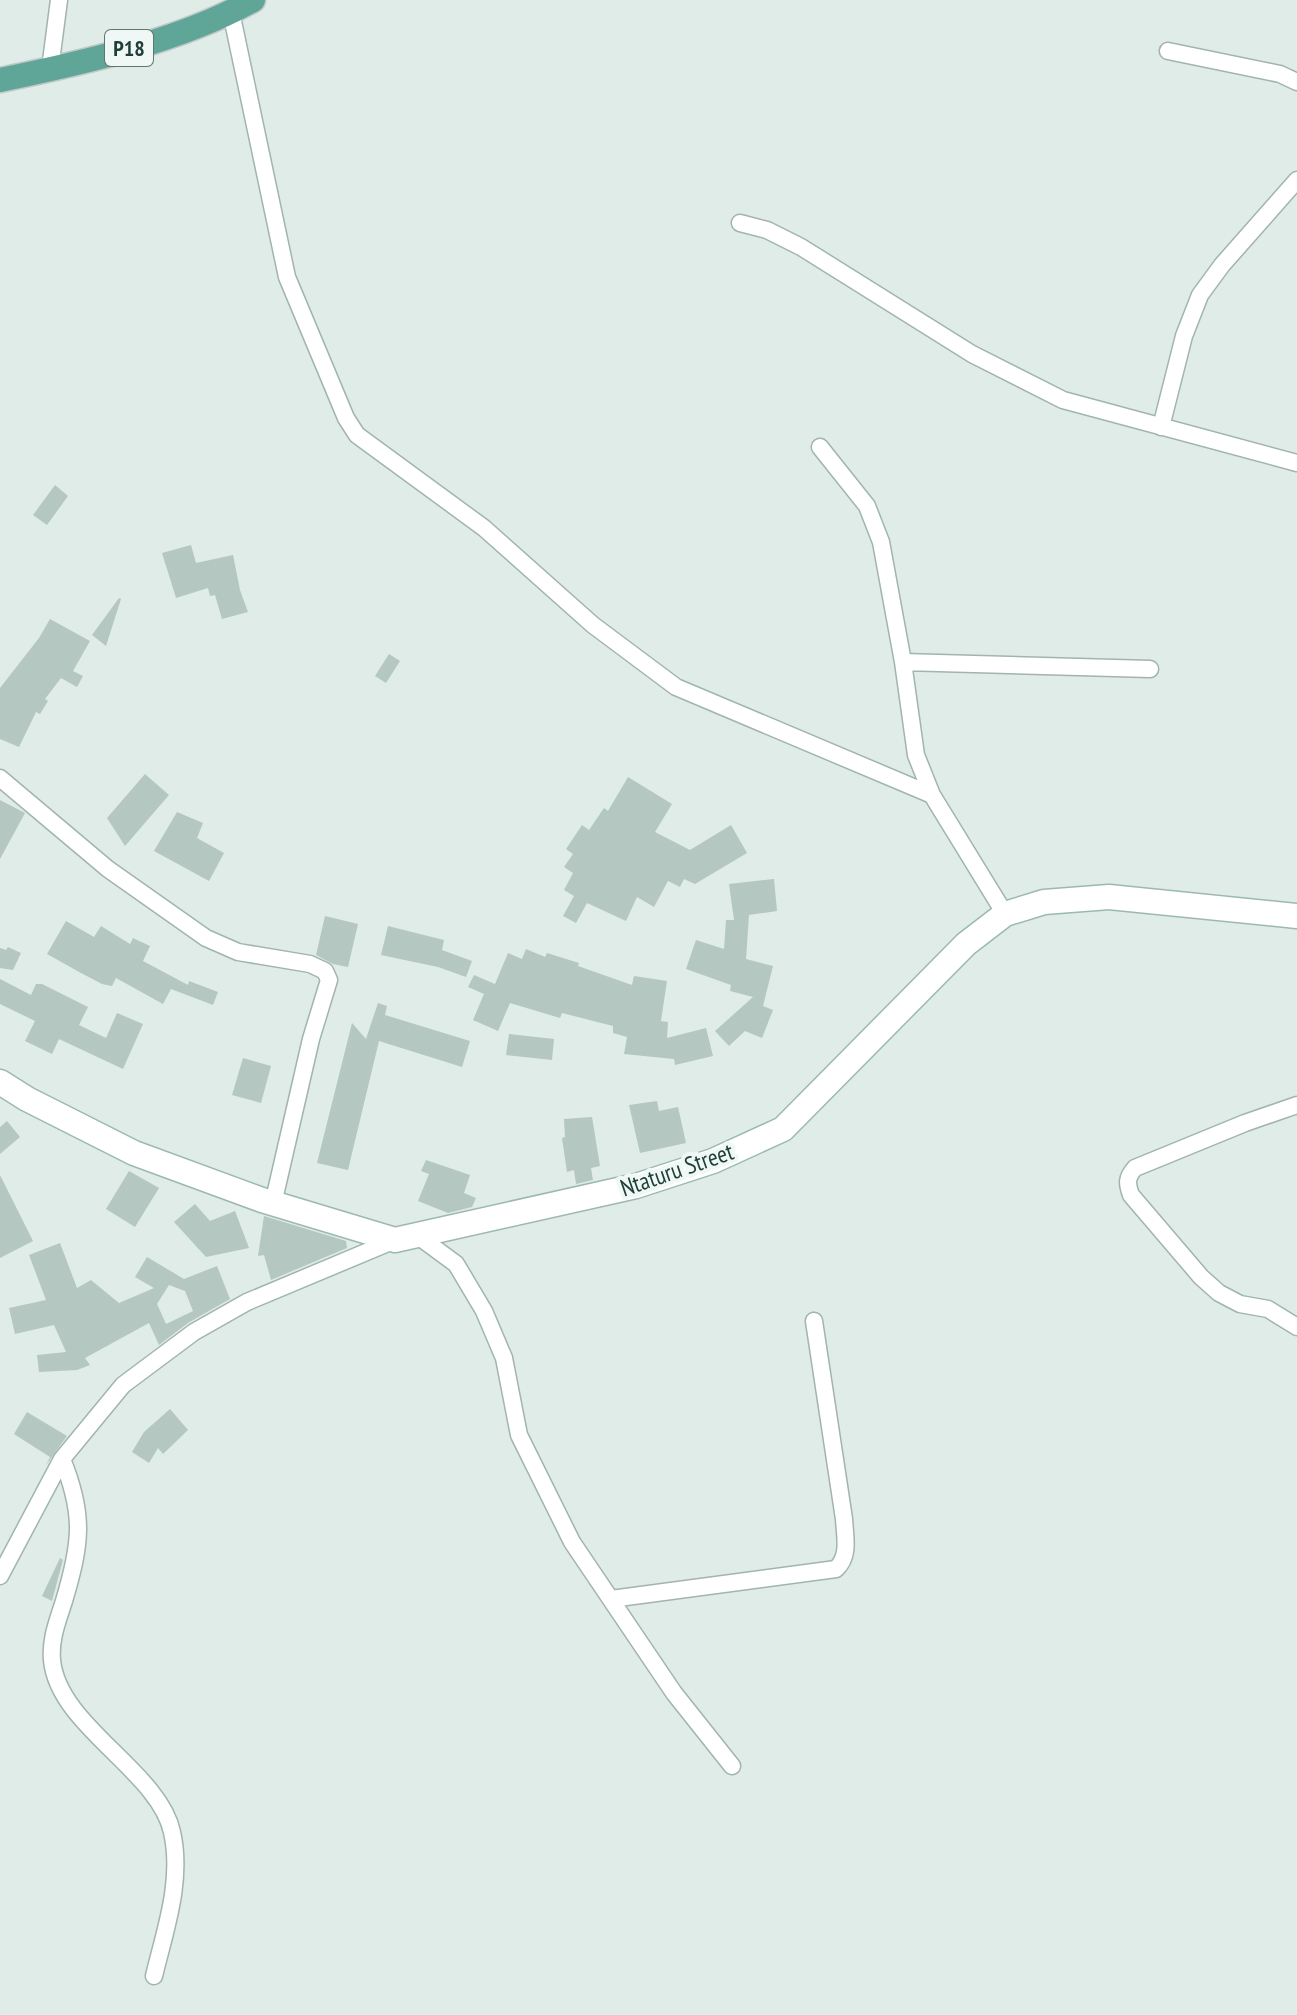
<svg xmlns="http://www.w3.org/2000/svg" width="1297" height="2015" viewBox="0 0 1297 2015" font-family="'PT Sans Narrow',sans-serif">
<style>
.building{fill:#b4c7c0;fill-rule:evenodd}
.lines{fill:none;stroke-linecap:round;stroke-linejoin:round}
.street-casing{stroke:#a1b4af;stroke-width:19}
.secondary-casing{stroke:#9cb9b1;stroke-width:27}
.primary-casing{stroke:#c0c9c7;stroke-width:27}
.street{stroke:#fff;stroke-width:16}
.secondary{stroke:#fff;stroke-width:24}
.primary{stroke:#5fa699;stroke-width:24}
.labels{text-anchor:middle;stroke-width:8;stroke-linejoin:round;paint-order:stroke}
.shield{fill:#f0f8f5;stroke:#5d7671;stroke-width:2}
.shield-label{font-size:22px;font-weight:bold;fill:#1e3e38}
.street-label{font-size:24px;fill:#1e3e38;stroke:#f0f8f5}
</style>
<rect width="100%" height="100%" fill="#dfece7"/>
<path class="building" d="M 55,485 L 68,496 L 47,525 L 33,515 Z
M 191,545 L 196,563 L 233,555 L 240,590 L 248,612 L 222,619 L 215,595 L 210,596 L 208,588 L 176,598 L 162,553 Z
M 119,598 L 121,599 L 106,646 L 92,635 Z
M 50,619 L 90,641 L 73,671 L 83,676 L 77,687 L 61,678 L 45,699 L 48,701 L 40,714 L 36,712 L 19,747 L 0,739 L 0,688 L 39,638 Z
M 389,654 L 400,661 L 386,683 L 375,676 Z
M 145,774 L 169,795 L 125,846 L 107,818 Z
M 628,777 L 672,804 L 655,832 L 690,850 L 731,825 L 747,853 L 695,884 L 684,879 L 680,887 L 668,881 L 654,907 L 637,897 L 626,921 L 587,903 L 576,923 L 563,916 L 574,896 L 564,890 L 573,873 L 564,867 L 573,854 L 566,849 L 582,825 L 589,830 L 604,808 L 608,811 Z
M 0,800 L 25,813 L 0,859 Z
M 177,812 L 203,823 L 197,838 L 224,853 L 209,881 L 154,851 Z
M 774,879 L 777,911 L 749,915 L 746,959 L 773,966 L 763,1006 L 773,1010 L 762,1038 L 745,1031 L 729,1046 L 715,1031 L 753,997 L 730,991 L 731,985 L 686,969 L 696,940 L 724,949 L 726,920 L 734,920 L 729,884 Z
M 325,916 L 358,924 L 348,967 L 333,964 L 316,955 Z
M 66,921 L 94,937 L 101,926 L 130,944 L 133,938 L 150,946 L 143,961 L 188,985 L 189,981 L 218,992 L 213,1005 L 171,989 L 163,1004 L 116,978 L 112,986 L 102,984 L 81,973 L 47,954 Z
M 388,926 L 444,940 L 442,950 L 472,961 L 466,977 L 438,967 L 381,955 Z
M 8,947 L 21,953 L 13,970 L 0,968 L 0,948 L 6,950 Z
M 526,949 L 545,957 L 547,953 L 579,963 L 578,966 L 632,985 L 634,976 L 667,981 L 661,1021 L 668,1022 L 667,1038 L 706,1028 L 713,1056 L 675,1065 L 674,1059 L 624,1054 L 627,1037 L 613,1033 L 613,1026 L 562,1013 L 560,1018 L 510,1003 L 498,1031 L 473,1020 L 484,994 L 468,987 L 474,975 L 495,984 L 508,953 L 522,959 Z
M 0,979 L 31,995 L 36,984 L 42,984 L 88,1007 L 79,1025 L 106,1038 L 117,1013 L 143,1024 L 123,1069 L 59,1039 L 52,1054 L 25,1041 L 35,1021 L 0,1004 Z
M 378,1003 L 387,1006 L 385,1015 L 470,1041 L 462,1067 L 379,1041 L 348,1170 L 317,1163 L 352,1023 L 366,1039 Z
M 509,1034 L 554,1039 L 552,1060 L 506,1055 Z
M 243,1058 L 271,1066 L 261,1103 L 232,1095 Z
M 657,1101 L 659,1111 L 678,1107 L 686,1143 L 640,1153 L 629,1105 Z
M 592,1117 L 600,1166 L 591,1168 L 593,1180 L 576,1184 L 574,1170 L 567,1172 L 562,1138 L 565,1137 L 564,1119 Z
M 7,1121 L 20,1137 L 0,1154 L 0,1127 Z
M 426,1160 L 470,1175 L 464,1193 L 476,1198 L 472,1207 L 448,1213 L 418,1201 L 429,1174 L 421,1171 Z
M 129,1171 L 159,1188 L 135,1227 L 106,1209 Z
M 0,1175 L 33,1241 L 0,1258 Z
M 195,1204 L 210,1221 L 235,1211 L 249,1248 L 206,1257 L 174,1222 Z
M 264,1216 L 346,1241 L 347,1248 L 271,1280 L 264,1255 L 258,1256 Z
M 60,1243 L 77,1288 L 91,1280 L 119,1303 L 154,1288 L 135,1277 L 147,1257 L 184,1279 L 217,1266 L 230,1299 L 188,1323 L 159,1345 L 149,1323 L 85,1358 L 90,1365 L 77,1370 L 39,1372 L 37,1355 L 66,1352 L 54,1325 L 15,1334 L 9,1308 L 46,1300 L 29,1255 ZM 169,1285 L 185,1291 L 193,1311 L 166,1324 L 157,1304 Z
M 170,1409 L 188,1430 L 163,1454 L 158,1448 L 149,1463 L 132,1452 L 144,1432 Z
M 27,1412 L 67,1436 L 46,1465 L 50,1457 L 14,1434 Z
M 60,1558 L 63,1560 L 52,1601 L 42,1596 Z"/>
<g class="lines">
<defs>
<path id="street" d="M 231,12 L 287,277 L 346,418 L 357,435 L 484,528 L 593,625 L 676,687 L 932,795
M 1168,51 L 1280,74 L 1297,82
M 50,69 L 59,0
M 740,223 L 767,230 L 801,247 L 972,354 L 1063,400 L 1297,463
M 1161,427 L 1184,336 L 1200,295 L 1222,265 L 1297,180
M 820,447 L 867,506 L 881,542 L 903,662 L 916,755 L 932,795 L 1005,914
M 903,662 L 1150,669
M 0,778 L 108,869 L 206,938 L 238,952 L 310,964 L 325,971 L 329,980 L 311,1039 L 273,1204
M 1297,1105 L 1245,1123 L 1135,1168 C 1126,1178 1127,1184 1131,1195 L 1201,1277 L 1219,1293 L 1240,1304 L 1268,1309 L 1297,1327
M 418,1236 L 456,1264 L 484,1311 L 504,1358 L 519,1435 L 572,1542 L 674,1693 L 732,1766
M 62,1459 C 85,1515 81,1544 64,1601 C 58,1620 50,1639 52,1660 C 58,1726 159,1771 172,1832 C 183,1881 165,1930 154,1976
M 0,1576 L 62,1459 L 123,1385 L 194,1332 L 247,1302 L 395,1240
M 611,1599 L 836,1569 C 850,1556 845,1537 844,1519 L 814,1321"/>
<path id="secondary" d="M 0,1082 L 27,1099 L 134,1153 L 262,1200 L 395,1240 L 636,1186 L 713,1161 L 783,1129 L 966,944 L 1005,914 L 1044,902 L 1109,897 L 1297,916"/>
<path id="primary" d="M 0,80 C 78,64 184,40 253,0"/>
</defs>
<use href="#street" class="street-casing"/>
<use href="#secondary" class="secondary-casing"/>
<use href="#primary" class="primary-casing"/>
<use href="#street" class="street"/>
<use href="#secondary" class="secondary"/>
<use href="#primary" class="primary"/>
</g>
<g class="labels">
<rect class="shield" x="105" y="30" width="48" height="36" rx="6"/>
<g class="shield-label">
<text x="129" y="56">P18</text>
</g>
<g class="street-label">
<text transform="translate(677 1170) rotate(-19)" y="8">Ntaturu Street</text>
</g>
</g>
</svg>
